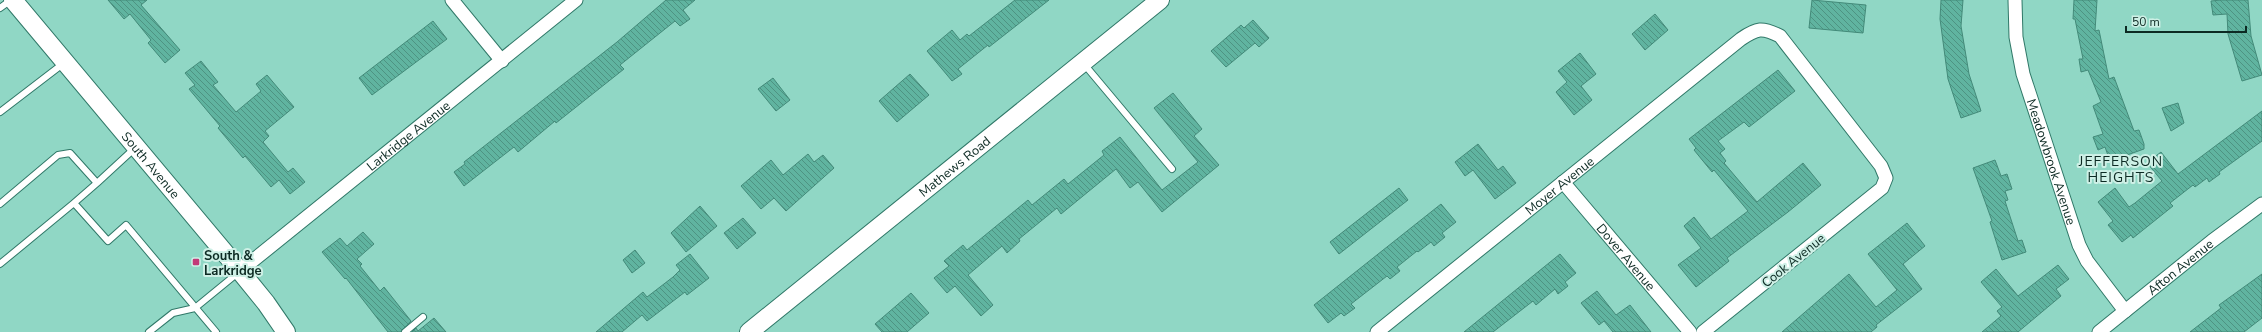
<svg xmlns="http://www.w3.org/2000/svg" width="2262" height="332" viewBox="0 0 2262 332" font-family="'Nunito Sans',sans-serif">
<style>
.building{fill:url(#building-back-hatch);stroke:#438a79}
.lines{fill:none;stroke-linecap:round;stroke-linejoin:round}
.lane-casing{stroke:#307868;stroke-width:8}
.street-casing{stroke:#307868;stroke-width:15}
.secondary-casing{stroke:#307868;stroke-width:20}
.lane{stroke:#fff;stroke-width:6}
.street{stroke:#fff;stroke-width:13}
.secondary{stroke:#fff;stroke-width:18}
.poi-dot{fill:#c23a78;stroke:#cef0e6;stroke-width:1.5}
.labels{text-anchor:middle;stroke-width:4;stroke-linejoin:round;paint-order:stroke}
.street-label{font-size:13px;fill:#0c2a23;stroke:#cef0e6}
.poi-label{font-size:13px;font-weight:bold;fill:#0c2a23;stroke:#cef0e6;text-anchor:start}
.neighbourhood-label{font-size:14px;letter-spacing:1px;fill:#0c2a23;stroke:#cef0e6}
</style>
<defs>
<pattern id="building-back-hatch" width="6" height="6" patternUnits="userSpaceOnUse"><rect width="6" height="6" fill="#60b4a0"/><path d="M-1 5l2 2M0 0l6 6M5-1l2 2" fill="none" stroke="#4e9382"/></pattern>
</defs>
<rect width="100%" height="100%" fill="#90d7c5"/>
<path class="building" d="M 108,0 L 147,0 L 141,5 L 180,50 L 165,63 L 148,43 L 151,40 L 130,14 L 124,19 Z
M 666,0 L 695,0 L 683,10 L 690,19 L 680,26 L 675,21 L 620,65 L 624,69 L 556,123 L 555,121 L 518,152 L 514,147 L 464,186 L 454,172 L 465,164 L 464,162 L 617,42 Z
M 1015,0 L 1049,0 L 989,47 L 988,45 L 958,69 L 962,74 L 952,81 L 927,51 L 952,30 L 960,40 L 967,34 L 969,36 Z
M 1812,0 L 1866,5 L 1863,33 L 1809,28 Z
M 1941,0 L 1963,0 L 1961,26 L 1969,74 L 1981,111 L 1961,118 L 1948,79 L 1940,19 Z
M 2074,0 L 2097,0 L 2095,31 L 2099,30 L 2109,79 L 2114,77 L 2134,131 L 2139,130 L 2144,144 L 2144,149 L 2110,161 L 2105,147 L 2098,150 L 2093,137 L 2103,134 L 2093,106 L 2101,102 L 2088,70 L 2081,72 L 2079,59 L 2083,59 L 2075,19 L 2073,19 Z
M 2221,0 L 2248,0 L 2251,36 L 2262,75 L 2242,81 L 2228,34 L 2227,14 L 2213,15 L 2211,1 Z
M 1655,14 L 1668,30 L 1645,50 L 1632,34 Z
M 1253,20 L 1269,38 L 1259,47 L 1255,43 L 1226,67 L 1211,51 L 1241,25 L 1244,28 Z
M 433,21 L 447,39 L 372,95 L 359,78 Z
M 1580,53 L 1596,74 L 1581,86 L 1592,100 L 1574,115 L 1556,92 L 1567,82 L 1558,71 Z
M 201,61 L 218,82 L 213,85 L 236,112 L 261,91 L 256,84 L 267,75 L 294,107 L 265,131 L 269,136 L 263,142 L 288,172 L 293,168 L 305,182 L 290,194 L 279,180 L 271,187 L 245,156 L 243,158 L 218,128 L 220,126 L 189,89 L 195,85 L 185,73 Z
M 1778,70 L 1795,91 L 1749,127 L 1744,122 L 1718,141 L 1725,149 L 1720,153 L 1726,161 L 1724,163 L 1757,202 L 1803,163 L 1821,185 L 1788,212 L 1727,258 L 1729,261 L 1696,287 L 1678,265 L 1701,248 L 1684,226 L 1694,217 L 1711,239 L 1748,211 L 1714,170 L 1712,172 L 1694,150 L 1696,148 L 1689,139 Z
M 910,74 L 929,95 L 897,122 L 879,101 Z
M 773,78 L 790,100 L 776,111 L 758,89 Z
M 1173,93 L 1202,129 L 1194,136 L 1219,165 L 1162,212 L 1138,182 L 1130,188 L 1116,169 L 1061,214 L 1057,208 L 1019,239 L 1020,241 L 1007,253 L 1002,246 L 968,275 L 993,305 L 981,316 L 955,286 L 947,293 L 934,278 L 949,266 L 944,261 L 963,245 L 967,250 L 1028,200 L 1032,205 L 1064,179 L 1068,184 L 1104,155 L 1102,151 L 1120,137 L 1162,190 L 1198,162 L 1154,108 Z
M 2178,103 L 2184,123 L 2171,131 L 2162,108 Z
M 2262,111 L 2262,141 L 2219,172 L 2220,174 L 2209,182 L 2207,178 L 2195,187 L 2193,185 L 2170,203 L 2173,206 L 2133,238 L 2131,235 L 2122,242 L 2108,225 L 2113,221 L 2098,202 L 2115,188 L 2129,207 L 2135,203 L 2162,181 L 2147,163 L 2161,152 L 2178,174 Z
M 1478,144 L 1498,170 L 1503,166 L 1516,183 L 1495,199 L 1473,170 L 1465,176 L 1455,162 Z
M 808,154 L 814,162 L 823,155 L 834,168 L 786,211 L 774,198 L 761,209 L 741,186 L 771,160 L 783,175 Z
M 1995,160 L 2001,176 L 2007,174 L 2012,189 L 2005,191 L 2008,200 L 2005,201 L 2018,241 L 2022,240 L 2026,252 L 2002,260 L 1990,222 L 1992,221 L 1973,168 Z
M 1399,188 L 1408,200 L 1339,254 L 1330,242 Z
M 1441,204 L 1456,222 L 1442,233 L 1445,237 L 1434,246 L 1431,242 L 1418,252 L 1417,251 L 1397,267 L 1400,271 L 1390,279 L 1387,276 L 1351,304 L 1355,308 L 1344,316 L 1341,313 L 1328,323 L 1314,305 Z
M 700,206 L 717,226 L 686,252 L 671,233 Z
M 743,218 L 756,233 L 737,249 L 724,233 Z
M 1907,223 L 1925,246 L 1903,264 L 1922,289 L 1876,325 L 1877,327 L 1871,332 L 1782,332 L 1849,274 L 1876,307 L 1897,290 L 1868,254 Z
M 363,232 L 374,244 L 357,259 L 362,264 L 360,266 L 380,291 L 384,287 L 411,321 L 401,332 L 388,332 L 346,278 L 345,279 L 322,252 L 340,238 L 347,246 Z
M 635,250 L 645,263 L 632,273 L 623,260 Z
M 690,254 L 709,278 L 687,295 L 685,292 L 647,321 L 642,315 L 622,332 L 596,332 L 643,292 L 647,297 L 673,277 L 680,270 L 676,265 Z
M 1560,254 L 1576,273 L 1565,282 L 1568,286 L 1558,294 L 1555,289 L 1536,305 L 1533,301 L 1493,332 L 1464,332 Z
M 2058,265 L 2069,279 L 2056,289 L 2061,296 L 2018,332 L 1982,332 L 2001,316 L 1997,311 L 2002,307 L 1981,282 L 1996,269 L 2018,296 Z
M 2262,274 L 2262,318 L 2244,332 L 2190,332 L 2221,308 L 2219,305 Z
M 1597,291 L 1616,315 L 1630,305 L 1651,332 L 1613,332 L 1604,321 L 1599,325 L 1581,303 Z
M 911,293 L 929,313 L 907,332 L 882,332 L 875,324 Z
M 434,318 L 446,332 L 412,332 L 416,328 L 418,331 Z"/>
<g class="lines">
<defs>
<path id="lane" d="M 0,8 L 11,0
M 1084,64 L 1172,169
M 0,112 L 64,63
M 74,203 L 97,183
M 0,204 L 58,155 L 70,153 L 97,183 L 135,148
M 0,264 L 74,203 L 108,241 L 126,225 L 216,332
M 149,332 L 173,313 L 195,308 L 239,272
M 405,332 L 423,317"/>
<g id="street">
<path d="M 452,0 L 502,61"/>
<path id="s1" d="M 2015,0 L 2016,37 L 2023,74 L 2079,245 L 2087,261 L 2125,311"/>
<path id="s2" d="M 1563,182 L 1690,332"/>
<path id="s3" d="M 240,271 L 576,0"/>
<path id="s4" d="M 1377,332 L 1741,39 C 1757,28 1762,27 1780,36 L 1881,166 L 1886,178 L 1882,188 L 1703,332"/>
<path id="s5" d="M 2099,332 L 2212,241 L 2262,204"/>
</g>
<g id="secondary">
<path id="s6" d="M 13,0 L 240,271 L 266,303 L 286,332"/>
<path id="s7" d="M 749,332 L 1160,0"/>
</g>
</defs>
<use href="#lane" class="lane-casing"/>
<use href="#street" class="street-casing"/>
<use href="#secondary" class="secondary-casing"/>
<use href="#lane" class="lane"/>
<use href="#street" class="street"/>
<use href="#secondary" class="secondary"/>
</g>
<rect class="poi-dot" x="192" y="258" width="8" height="8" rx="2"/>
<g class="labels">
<g class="street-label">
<text dy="5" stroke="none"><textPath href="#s3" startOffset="216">Larkridge Avenue</textPath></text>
<text dy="5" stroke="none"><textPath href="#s1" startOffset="167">Meadowbrook Avenue</textPath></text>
<text dy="5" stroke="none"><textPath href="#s6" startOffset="215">South Avenue</textPath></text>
<text dy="5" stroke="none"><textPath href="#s7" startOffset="264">Mathews Road</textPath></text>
<text dy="5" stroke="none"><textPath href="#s4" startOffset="234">Moyer Avenue</textPath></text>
<text dy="5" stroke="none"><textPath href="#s2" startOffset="98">Dover Avenue</textPath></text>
<text transform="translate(1793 260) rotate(-39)" y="5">Cook Avenue</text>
<text dy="5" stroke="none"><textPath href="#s5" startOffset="104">Afton Avenue</textPath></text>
</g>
<g class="poi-label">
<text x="204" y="260">South &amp;<tspan x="204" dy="15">Larkridge</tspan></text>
</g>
<g class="neighbourhood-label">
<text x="2121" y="166">JEFFERSON<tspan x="2121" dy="16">HEIGHTS</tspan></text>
</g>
</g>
<path d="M2126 26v6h120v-6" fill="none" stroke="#0c2a23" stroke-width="2"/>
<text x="2132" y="26" font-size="12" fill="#0c2a23" stroke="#cef0e6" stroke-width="3" paint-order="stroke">50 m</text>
</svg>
